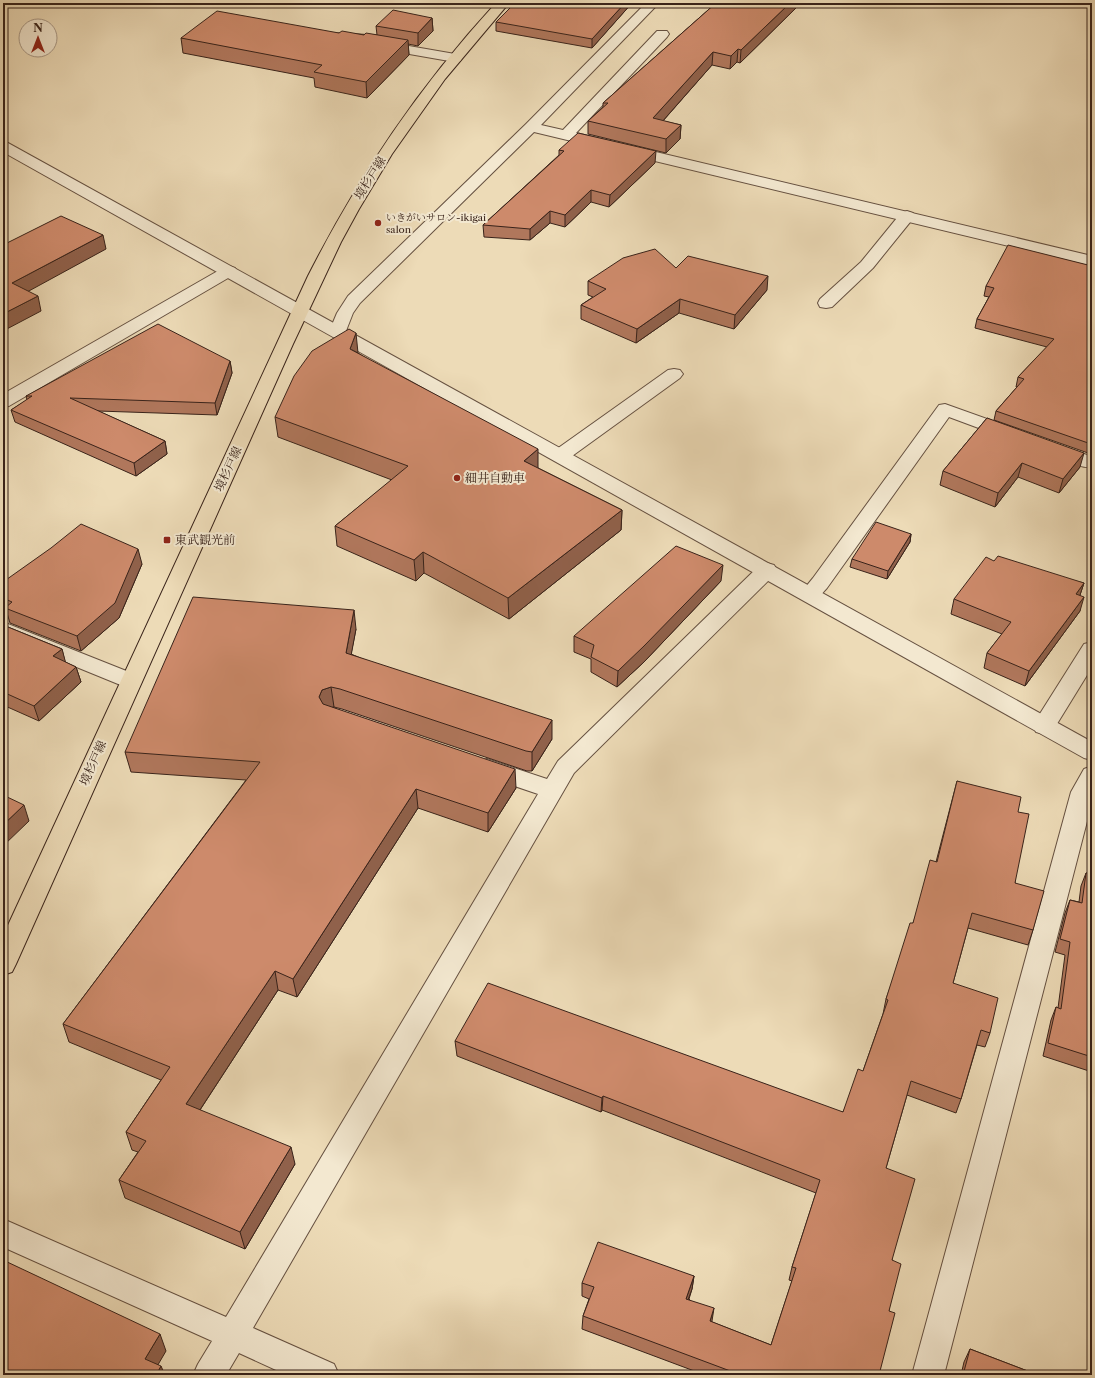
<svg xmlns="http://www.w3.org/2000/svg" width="1095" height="1378" viewBox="0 0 1095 1378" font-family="'Libre Caslon Text','Noto Serif JP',serif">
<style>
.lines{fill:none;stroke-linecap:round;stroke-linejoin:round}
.service-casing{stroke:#665141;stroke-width:2}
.minor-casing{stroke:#665141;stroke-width:2}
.tertiary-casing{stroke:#665141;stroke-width:2}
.primary-casing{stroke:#39231a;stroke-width:2}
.service{fill:#f3e8d0;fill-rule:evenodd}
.minor{fill:#f3e8d0;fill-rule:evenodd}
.tertiary{fill:#f3e8d0;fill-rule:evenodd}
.primary{fill:#eddbb7;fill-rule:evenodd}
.wall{fill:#b0775c;stroke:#39231a}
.shaded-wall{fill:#90614b;stroke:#39231a}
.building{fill:#cd8a6b;stroke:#39231a}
.poi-dot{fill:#8f2418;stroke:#f3e8d0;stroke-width:1.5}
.labels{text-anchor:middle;stroke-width:4;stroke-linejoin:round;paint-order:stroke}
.far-poi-label{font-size:10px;fill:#39231a;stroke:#f3e8d0;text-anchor:start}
.street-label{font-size:12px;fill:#39231a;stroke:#f3e8d0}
.poi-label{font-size:12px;fill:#39231a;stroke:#f3e8d0;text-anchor:start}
</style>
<rect width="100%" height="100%" fill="#eddbb7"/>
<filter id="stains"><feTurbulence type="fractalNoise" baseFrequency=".005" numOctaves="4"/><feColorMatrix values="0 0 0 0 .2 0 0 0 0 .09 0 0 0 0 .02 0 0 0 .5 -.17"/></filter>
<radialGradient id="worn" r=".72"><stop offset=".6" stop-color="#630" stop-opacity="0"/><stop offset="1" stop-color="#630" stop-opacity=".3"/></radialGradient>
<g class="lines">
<defs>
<path id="service" d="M 907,211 L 913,213 L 915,216 L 873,268 L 832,307 L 826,308 L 820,307 L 818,303 L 820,299 L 861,262 L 901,213 Z
M 674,369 L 680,370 L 683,374 L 680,378 L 568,459 L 561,461 L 554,459 L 552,455 L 554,451 L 668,370 Z
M 945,404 L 1018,430 L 1020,434 L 1018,438 L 1011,440 L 949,417 L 827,588 C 819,597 815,602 803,599 L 800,594 L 813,578 L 939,405 Z
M 1054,444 L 1087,455 L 1092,454 L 1092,467 C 1081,469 1058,458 1047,454 L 1045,450 L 1047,446 Z"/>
<path id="minor" d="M 646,3 L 659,3 L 541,125 L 563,130 L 657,31 L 667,31 L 669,34 L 667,37 L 576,133 L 1092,256 L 1092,266 L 534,132 L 360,303 L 353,313 L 344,336 L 338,337 L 332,336 L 329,332 L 337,313 L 348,296 L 526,124 Z
M 380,41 L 455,54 L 460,55 L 462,58 L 460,61 L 455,62 L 375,48 L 373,45 L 375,42 Z
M 229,266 L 235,268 L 237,271 L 235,274 L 9,406 L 3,407 L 3,394 L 223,268 Z
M 767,563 L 774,565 L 777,570 L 774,575 L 574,773 L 253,1328 L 334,1364 L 339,1375 L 287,1375 L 239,1353 L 226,1375 L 193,1375 L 198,1364 L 212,1341 L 3,1247 L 3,1219 L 226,1317 L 538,794 L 479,774 L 475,768 L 479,762 L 487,759 L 547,779 L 558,761 L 760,565 Z
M 3,622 L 139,676 L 142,681 L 139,686 L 131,689 L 123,686 L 3,637 Z
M 1092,642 L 1092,667 L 1052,732 L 1044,734 L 1036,732 L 1033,726 L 1036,720 L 1084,644 Z
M 1092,766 L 1092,802 L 944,1375 L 912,1375 L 1071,792 L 1084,769 Z"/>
<path id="tertiary" d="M 3,142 L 8,143 L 1092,742 L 1092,760 L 1084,758 L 3,152 Z"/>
<path id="primary" d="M 496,3 L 509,3 L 445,79 L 392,154 L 359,209 L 341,242 L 293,344 L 16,964 L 12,972 L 3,975 L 3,936 L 308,276 C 360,174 419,87 496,3 Z"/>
</defs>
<use href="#service" class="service-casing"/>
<use href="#minor" class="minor-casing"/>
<use href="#tertiary" class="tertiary-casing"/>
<use href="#primary" class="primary-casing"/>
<use href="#service" class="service"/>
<use href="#minor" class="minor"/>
<use href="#tertiary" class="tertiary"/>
<use href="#primary" class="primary"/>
</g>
<path class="wall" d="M 515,3 L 632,3 L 592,48 L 496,31 L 496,22 Z
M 716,3 L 801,3 L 740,63 L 737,62 L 730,69 L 712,65 L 663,121 L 681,125 L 680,139 L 666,153 L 588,134 L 588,121 L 603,107 L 603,103 Z
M 432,18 L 433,31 L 418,46 L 408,44 L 409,55 L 367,98 L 315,87 L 314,78 L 183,53 L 181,38 L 339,33 L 377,35 L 376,26 Z
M 559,150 L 655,163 L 609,207 L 591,202 L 565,227 L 550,223 L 530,240 L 484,237 L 483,225 L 559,155 Z
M 1092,266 L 1092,453 L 1088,453 L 994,420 L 996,411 L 1017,387 L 1016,387 L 1018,377 L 1047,347 L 975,328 L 977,319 L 989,297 L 984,296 L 986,286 Z
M 676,268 L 767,290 L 734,329 L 679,313 L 636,343 L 581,319 L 581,305 L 593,297 L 588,295 L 588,281 Z
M 358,353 L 538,468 L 622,510 L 621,530 L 509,619 L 424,573 L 416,581 L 337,546 L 335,526 L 392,480 L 278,437 L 275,417 Z
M 230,361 L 232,373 L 217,415 L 98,411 L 165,441 L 167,454 L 136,476 L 15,422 L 11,410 L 27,400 L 26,396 Z
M 987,418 L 1080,467 L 1059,493 L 1018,477 L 995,507 L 940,485 L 943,471 Z
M 911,534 L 910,542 L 887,579 L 850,567 L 852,559 Z
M 994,561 L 1084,583 L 1080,595 L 1080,611 L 1025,686 L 984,668 L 987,653 L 1002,634 L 951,614 L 954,599 Z
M 142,564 L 119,618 L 81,651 L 10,623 L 7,613 L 3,611 L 3,582 Z
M 721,581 L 644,662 L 617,687 L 591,672 L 591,659 L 574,652 L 574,636 Z
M 3,625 L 62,649 L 65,662 L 76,667 L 81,682 L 39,721 L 3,705 Z
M 356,629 L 351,654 L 552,739 L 532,771 L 527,771 L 342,709 L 334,707 L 332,707 L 516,788 L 488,832 L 418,808 L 297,997 L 278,990 L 200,1110 L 295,1164 L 245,1249 L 125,1198 L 119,1180 L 138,1152 L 132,1150 L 126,1132 L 161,1080 L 69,1042 L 63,1024 L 246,780 L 131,772 L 125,752 Z
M 957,781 L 1018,812 L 1015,883 L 1033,930 L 1028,945 L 968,928 L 953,983 L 990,1033 L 985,1047 L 977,1045 L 961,1099 L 956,1113 L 907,1095 L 886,1168 L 892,1260 L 889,1311 L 879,1375 L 705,1375 L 582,1329 L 583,1316 L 589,1299 L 582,1296 L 582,1283 L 694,1276 L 692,1289 L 689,1299 L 712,1322 L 771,1345 L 792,1281 L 789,1280 L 792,1267 L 816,1193 L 602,1110 L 601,1112 L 457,1056 L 455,1041 L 843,1112 L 863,1071 L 883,1014 L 886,999 L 913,923 L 936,862 Z
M 1092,858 L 1092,1072 L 1043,1056 L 1051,1020 L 1056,1007 L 1058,1008 L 1065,955 L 1055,952 L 1065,913 L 1070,900 L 1079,902 L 1081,886 L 1086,873 L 1089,873 Z
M 970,1349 L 1038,1375 L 961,1375 L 964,1362 Z"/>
<path class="shaded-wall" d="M 625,3 L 632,3 L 592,48 L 592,39 Z
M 790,3 L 801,3 L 740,63 L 741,50 Z
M 432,18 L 433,31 L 418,46 L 418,33 Z
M 408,40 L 409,55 L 367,98 L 366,82 Z
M 738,49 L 737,62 L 730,69 L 731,56 Z
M 713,52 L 712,65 L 653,132 L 653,118 Z
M 681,125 L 680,139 L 666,153 L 666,139 Z
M 656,151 L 655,163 L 609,207 L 610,195 Z
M 591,190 L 591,202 L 565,227 L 565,215 Z
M 550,211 L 550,223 L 530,240 L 530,229 Z
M 103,235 L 106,249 L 16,298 L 12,283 Z
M 768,276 L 767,290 L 734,329 L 735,315 Z
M 38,296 L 41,311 L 3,331 L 3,314 Z
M 680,299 L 679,313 L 636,343 L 637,329 Z
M 356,333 L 358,353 L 350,349 Z
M 230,361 L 232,373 L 217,415 L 215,403 Z
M 165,441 L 167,454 L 136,476 L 134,463 Z
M 1091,444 L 1092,444 L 1092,452 L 1088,453 Z
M 538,449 L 538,469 L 524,461 Z
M 1084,453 L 1080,467 L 1059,493 L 1063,479 Z
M 1022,463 L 1018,477 L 995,507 L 998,493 Z
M 622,510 L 621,530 L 509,619 L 508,598 Z
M 911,534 L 910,542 L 887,579 L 888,571 Z
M 138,549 L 142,564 L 119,618 L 81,651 L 77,636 Z
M 423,552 L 424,573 L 416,581 L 414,560 Z
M 723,565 L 721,581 L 644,662 L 617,687 L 618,671 Z
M 1084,583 L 1079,598 L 1076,594 Z
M 1084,597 L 1080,611 L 1025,686 L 1029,671 Z
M 354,610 L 356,629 L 348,672 L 346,653 Z
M 62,649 L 66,664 L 53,656 Z
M 76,667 L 81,682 L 39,721 L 34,706 Z
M 331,687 L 334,707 L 325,709 L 319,697 L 322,690 Z
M 552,720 L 552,739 L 532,771 L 532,752 Z
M 515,769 L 516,788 L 488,832 L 488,813 Z
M 416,789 L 418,808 L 297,997 L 293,979 Z
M 24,805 L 29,821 L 3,846 L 3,825 Z
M 275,971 L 278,990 L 192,1122 L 186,1104 Z
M 603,1096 L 602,1110 L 601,1112 L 602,1098 Z
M 291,1147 L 295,1164 L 245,1249 L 240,1232 Z
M 694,1276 L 692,1289 L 684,1311 L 686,1299 Z
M 714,1308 L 712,1321 L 708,1334 L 710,1321 Z
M 160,1334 L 166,1351 L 152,1375 L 145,1359 Z
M 161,1366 L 165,1375 L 156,1375 Z"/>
<path class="building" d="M 515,3 L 625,3 L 592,39 L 496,22 Z
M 716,3 L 790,3 L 741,50 L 738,49 L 731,56 L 713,52 L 653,118 L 681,125 L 666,139 L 588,121 L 608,103 L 603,103 Z
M 393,10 L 432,18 L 418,33 L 376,26 Z
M 217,11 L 339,33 L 342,31 L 364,35 L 366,33 L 408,40 L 366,82 L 314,72 L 322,65 L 181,38 Z
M 578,133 L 656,151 L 610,195 L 591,190 L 565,215 L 550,211 L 530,229 L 483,225 L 564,151 L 559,150 Z
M 61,216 L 103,235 L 12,283 L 38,296 L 3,314 L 3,245 Z
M 1008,245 L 1092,266 L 1092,444 L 1091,444 L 996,411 L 1024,379 L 1018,377 L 1054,339 L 977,319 L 994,288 L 986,286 Z
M 655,249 L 676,268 L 688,256 L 768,276 L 735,315 L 680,299 L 637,329 L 581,305 L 606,289 L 588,281 L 623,258 Z
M 158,324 L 230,361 L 215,403 L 70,398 L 165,441 L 134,463 L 11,410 L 32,396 L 26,396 Z
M 349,329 L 356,333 L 350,349 L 538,449 L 524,461 L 622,510 L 508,598 L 423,552 L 414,560 L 335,526 L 408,466 L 275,417 L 294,376 L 312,351 Z
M 987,418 L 1084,453 L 1063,479 L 1022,463 L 998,493 L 943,471 Z
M 876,522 L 911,534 L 888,571 L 852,559 Z
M 81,524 L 138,549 L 115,603 L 77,636 L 5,608 L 12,602 L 3,598 L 3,582 L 51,548 Z
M 676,546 L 723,565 L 644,646 L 618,671 L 591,657 L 594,645 L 574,636 Z
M 998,556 L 1084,583 L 1076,594 L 1084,597 L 1029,671 L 987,653 L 1011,622 L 954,599 L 986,557 L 994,561 Z
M 193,597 L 354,610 L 346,653 L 552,720 L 532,752 L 526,751 L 340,689 L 331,687 L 322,690 L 319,697 L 323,704 L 515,769 L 488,813 L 416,789 L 293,979 L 275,971 L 186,1104 L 291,1147 L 240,1232 L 119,1180 L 146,1141 L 126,1132 L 170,1067 L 63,1024 L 260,762 L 125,752 Z
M 3,625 L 62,649 L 53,656 L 76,667 L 34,706 L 3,692 Z
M 957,781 L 1021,797 L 1018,812 L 1029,814 L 1015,883 L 1044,891 L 1033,930 L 972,913 L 953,983 L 998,998 L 990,1033 L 981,1030 L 961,1099 L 911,1081 L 886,1168 L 915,1179 L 892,1260 L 901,1264 L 889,1311 L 895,1313 L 879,1375 L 741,1375 L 583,1316 L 594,1287 L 582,1283 L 598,1242 L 694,1276 L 686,1299 L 714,1308 L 710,1321 L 771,1345 L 796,1268 L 792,1267 L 820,1180 L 603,1096 L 602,1098 L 455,1041 L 488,983 L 843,1112 L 858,1069 L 863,1071 L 888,1000 L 886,999 L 910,923 L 913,923 L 930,860 L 937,862 Z
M 3,795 L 24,805 L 3,825 Z
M 1092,871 L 1092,1057 L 1048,1043 L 1056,1007 L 1061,1009 L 1070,942 L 1060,939 L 1070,900 L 1082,903 L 1086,873 L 1091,874 Z
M 3,1260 L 160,1334 L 145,1359 L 161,1366 L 156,1375 L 3,1375 Z
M 970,1349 L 1038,1375 L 963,1375 Z"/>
<g class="poi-dot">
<circle cx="378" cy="223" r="4"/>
<circle cx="457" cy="478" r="4"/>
<rect x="163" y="536" width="8" height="8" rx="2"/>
</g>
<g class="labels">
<g class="far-poi-label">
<text x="386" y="221">いきがいサロン-ikigai<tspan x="386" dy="12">salon</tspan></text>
</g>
<g class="street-label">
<text transform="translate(370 178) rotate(-58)" y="4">境杉戸線</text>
<text transform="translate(228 469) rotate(-65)" y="4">境杉戸線</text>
<text transform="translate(93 763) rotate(-66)" y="4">境杉戸線</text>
</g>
<g class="poi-label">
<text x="465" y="482">細井自動車</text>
<text x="175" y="544">東武観光前</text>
</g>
</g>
<rect width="1095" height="1378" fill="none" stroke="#eddbb7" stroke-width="16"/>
<rect x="4" y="4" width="1087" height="1370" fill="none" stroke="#39231a" stroke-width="2"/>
<rect x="8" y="8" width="1079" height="1362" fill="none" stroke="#39231a"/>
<g transform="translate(38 38)"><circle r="19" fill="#f3e8d0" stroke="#a99987"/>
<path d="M0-3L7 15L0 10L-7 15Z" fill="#8f2418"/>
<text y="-6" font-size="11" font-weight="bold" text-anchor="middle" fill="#39231a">N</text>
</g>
<rect width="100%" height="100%" filter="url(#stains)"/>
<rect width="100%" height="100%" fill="url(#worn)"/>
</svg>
